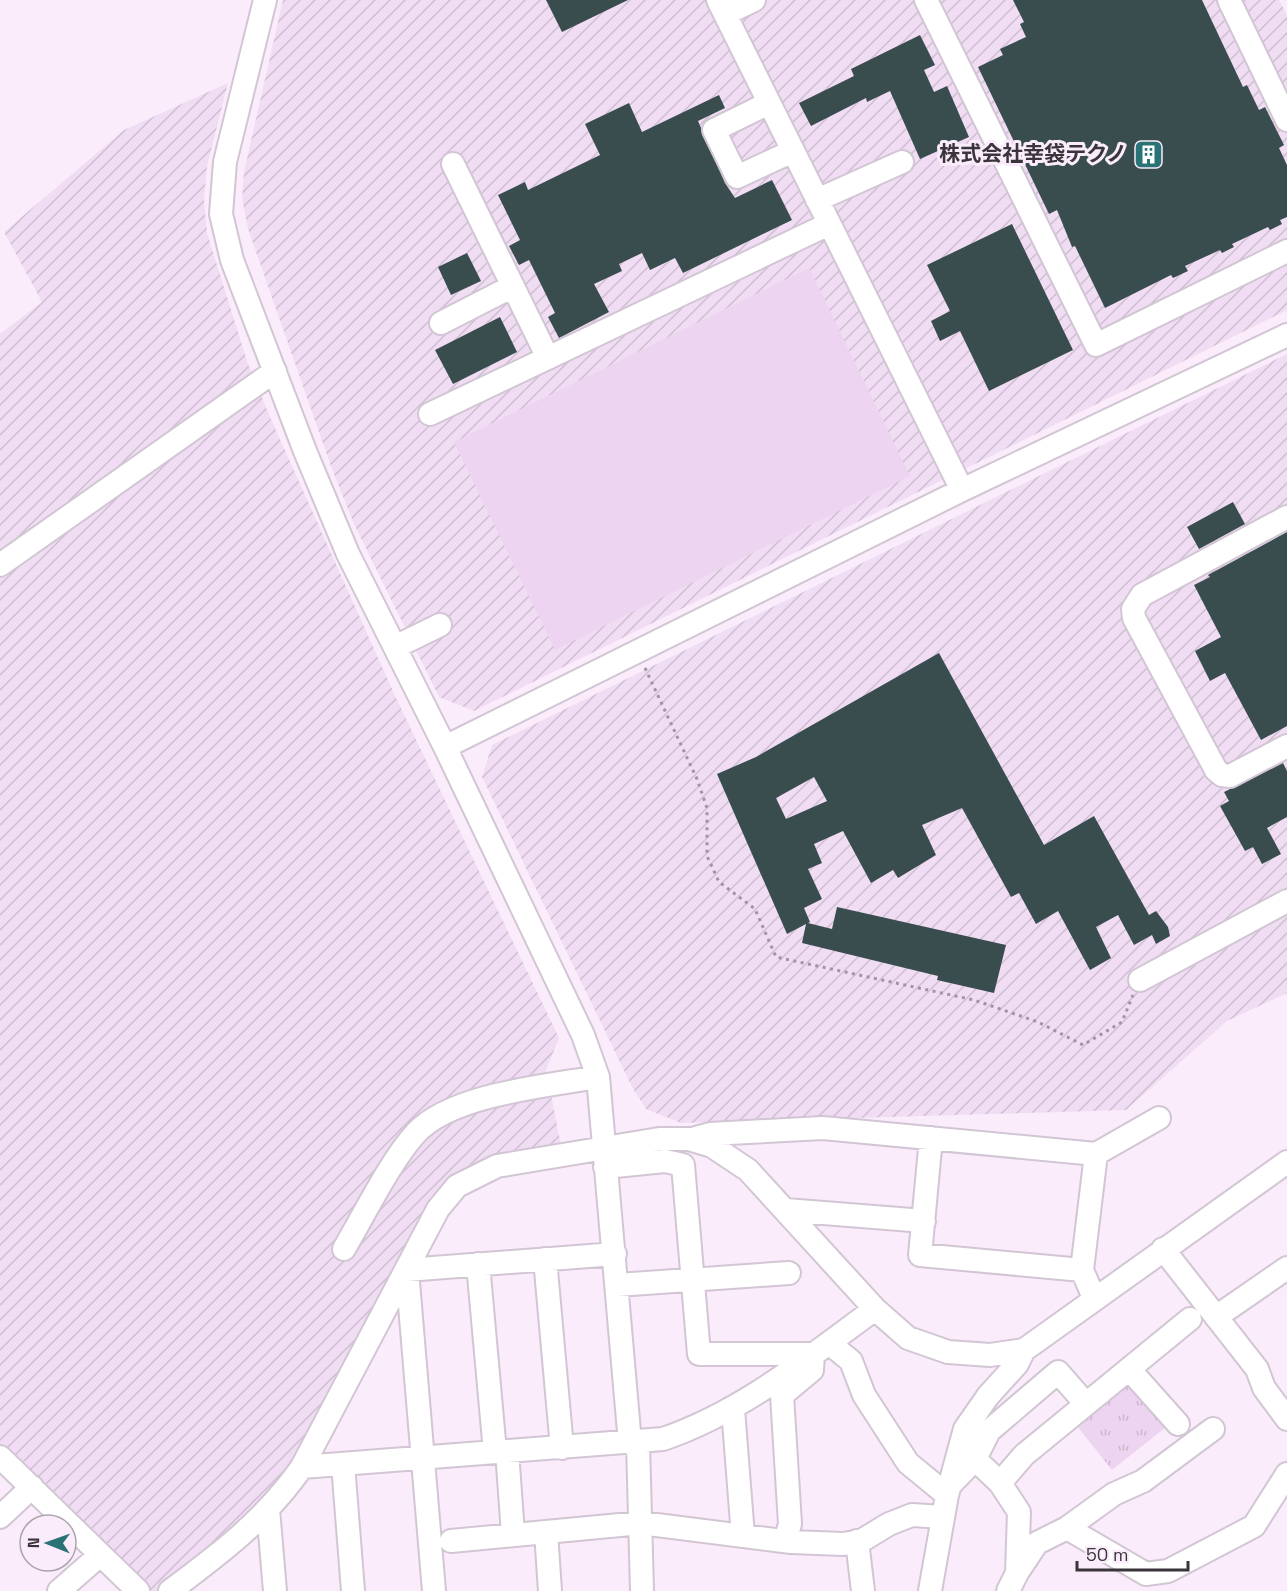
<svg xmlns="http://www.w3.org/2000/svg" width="1287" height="1591" viewBox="0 0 1287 1591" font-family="'Space Grotesk','Noto Sans JP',sans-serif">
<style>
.industrial{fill:url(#industrial-furrows)}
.green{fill:#edd4f0}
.park{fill:url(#park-tufts)}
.building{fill:#394d4e;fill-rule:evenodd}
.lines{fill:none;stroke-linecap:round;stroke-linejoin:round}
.minor-casing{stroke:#d2c5d4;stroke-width:26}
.path{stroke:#9f95a0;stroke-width:3;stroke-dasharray:3 4.5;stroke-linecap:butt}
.minor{stroke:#fff;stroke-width:22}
.labels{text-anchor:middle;stroke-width:6;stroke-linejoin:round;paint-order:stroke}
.poi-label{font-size:21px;font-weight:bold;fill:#3a353b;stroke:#faecfb;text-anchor:end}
</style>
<defs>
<pattern id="industrial-furrows" width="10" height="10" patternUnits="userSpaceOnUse" patternTransform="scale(1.5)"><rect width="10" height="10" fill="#f0ddf3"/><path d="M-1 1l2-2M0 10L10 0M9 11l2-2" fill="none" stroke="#cfbed1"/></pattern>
<pattern id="park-tufts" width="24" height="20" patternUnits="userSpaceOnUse" patternTransform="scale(1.5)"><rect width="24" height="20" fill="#edd4f0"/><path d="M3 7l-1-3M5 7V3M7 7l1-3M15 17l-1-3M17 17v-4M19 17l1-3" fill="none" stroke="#ccb7cf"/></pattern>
</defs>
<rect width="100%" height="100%" fill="#faecfb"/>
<path class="industrial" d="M 283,0 L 1279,0 L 1287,15 L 1287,310 L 474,711 L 439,697 L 354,524 L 332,469 L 248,229 L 242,198 L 244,172 Z
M 228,83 L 207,166 L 204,200 L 207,233 L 248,364 L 270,417 L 396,698 L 559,1038 L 546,1070 L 561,1145 L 455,1176 L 436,1193 L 297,1456 L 262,1502 L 222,1542 L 158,1591 L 145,1591 L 0,1446 L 0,334 L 42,302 L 4,232 L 124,130 Z
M 1287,354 L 1287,993 L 1227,1021 L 1126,1110 L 681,1123 L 646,1109 L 632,1087 L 482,777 L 492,745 Z"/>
<path class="green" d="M 809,268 L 910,476 L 555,650 L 454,442 Z"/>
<path class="park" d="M 1127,1378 L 1166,1427 L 1112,1470 L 1073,1421 Z"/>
<path class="building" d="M 546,0 L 628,0 L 562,32 Z
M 1013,0 L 1202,0 L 1243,87 L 1247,85 L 1259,110 L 1265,107 L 1284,145 L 1279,148 L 1287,165 L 1287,217 L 1280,220 L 1282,224 L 1270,230 L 1268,227 L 1232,244 L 1234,247 L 1222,253 L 1220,250 L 1185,266 L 1188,271 L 1173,278 L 1171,275 L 1105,308 L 1075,246 L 1072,247 L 1057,210 L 1049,214 L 978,67 L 1003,55 L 1000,49 L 1026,37 L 1020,24 L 1024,22 Z
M 920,35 L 935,65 L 924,70 L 934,92 L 947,86 L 969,137 L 920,159 L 890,91 L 867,102 L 866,98 L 811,126 L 799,103 L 854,76 L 851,69 Z
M 719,95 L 725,108 L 698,121 L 725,183 L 735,198 L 772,180 L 792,220 L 683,273 L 675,258 L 650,270 L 642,253 L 619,264 L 622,271 L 594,284 L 609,312 L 559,338 L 548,317 L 555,313 L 529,260 L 519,265 L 509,246 L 520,240 L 498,195 L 525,182 L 528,190 L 600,155 L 585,124 L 629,103 L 642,132 Z
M 1012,224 L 1073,350 L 989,391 L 960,331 L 940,341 L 931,321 L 950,311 L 927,265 Z
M 467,253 L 481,281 L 451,295 L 438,267 Z
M 500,317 L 517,352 L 453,384 L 435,350 Z
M 1233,502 L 1245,524 L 1199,549 L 1187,527 Z
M 1287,532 L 1287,726 L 1261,740 L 1225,673 L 1210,681 L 1195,651 L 1221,637 L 1194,585 L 1210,577 L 1208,575 Z
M 939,653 L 1044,845 L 1094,816 L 1149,915 L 1156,911 L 1168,927 L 1170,936 L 1156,944 L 1152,935 L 1134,945 L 1118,915 L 1096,927 L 1111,958 L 1090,970 L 1058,911 L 1036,924 L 1019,893 L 1011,897 L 962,808 L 922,825 L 936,855 L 898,878 L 893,870 L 871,883 L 843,831 L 814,844 L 822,863 L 808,869 L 822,899 L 804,908 L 810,922 L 808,923 L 832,929 L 837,907 L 1006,945 L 994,993 L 937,980 L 938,976 L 802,943 L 806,924 L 787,934 L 717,774 L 756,757 ZM 814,777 L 827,801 L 786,819 L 776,798 Z
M 1283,763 L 1287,771 L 1287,817 L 1267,828 L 1281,854 L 1262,864 L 1253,847 L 1245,851 L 1220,806 L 1229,801 L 1224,792 Z"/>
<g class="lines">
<defs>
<path id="minor" d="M 265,0 L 225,162 L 221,214 L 232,260 L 305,451 L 348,554 L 445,747 L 583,1035 L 598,1077 L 630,1443
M 718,0 L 962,490
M 926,0 L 1096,345 L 1287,251
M 1229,0 L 1287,120
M 725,14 L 754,0
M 769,103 L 714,130 L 737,177 L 793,151
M 453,164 L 548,358
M 817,200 L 902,162
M 441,323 L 513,286
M 430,414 L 829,224
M 1287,517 L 1142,595 L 1133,609 L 1134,618 L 1216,770 L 1222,775 L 1230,776 L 1287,746
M 0,565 L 275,371
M 395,647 L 440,625
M 445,747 L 962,490 L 1287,335
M 1140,980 L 1287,901
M 931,1138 L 920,1255 L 1082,1270
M 692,1139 L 710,1134 L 823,1128 L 1096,1154 L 1082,1270 L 1094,1298
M 1096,1154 L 1159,1118
M 605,1167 L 665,1161 L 683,1165 L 699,1354 L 813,1354 L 812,1370 L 782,1395 L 790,1524 L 785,1541
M 786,1210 L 924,1221
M 344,1249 C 364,1215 391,1160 416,1133 C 452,1094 547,1086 598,1077
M 1163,1249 L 1257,1369 L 1264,1388 L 1287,1419
M 545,1259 L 562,1448
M 478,1264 L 495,1452
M 617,1285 L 789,1273
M 1216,1317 L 1287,1268
M 829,1343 L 851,1361 L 864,1395 L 908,1463 L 947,1495
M 1129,1369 L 1178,1424
M 733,1409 L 743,1536
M 638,1443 L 642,1591
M 507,1451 L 513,1534
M 0,1457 L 138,1591
M 975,1459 L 989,1431 L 1058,1372 L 1086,1404
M 343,1464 L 353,1591
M 302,1467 L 663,1439 C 742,1412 808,1358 875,1309
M 1000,1483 L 1019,1512 L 1017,1573
M 949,1486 L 975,1459 L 1000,1483 L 1024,1455 L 1190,1319
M 268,1509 L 275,1591
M 0,1517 L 32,1487
M 1067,1528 L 1114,1494 L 1143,1481 L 1213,1429
M 546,1532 L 550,1591
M 451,1541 L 641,1523 L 791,1542 L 843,1544 L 861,1541 L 889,1524 L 912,1515 L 943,1517
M 857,1541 L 863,1591
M 59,1591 L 100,1555
M 170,1591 C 221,1553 265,1520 302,1467 L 438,1209 L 457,1186 L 497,1166 L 659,1139 L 689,1139 L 712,1146 L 748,1170 L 875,1309 L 908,1338 L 948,1352 L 990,1355 L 1024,1350 L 1287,1162
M 434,1591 L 407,1270 L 615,1254
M 930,1591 L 947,1495 L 965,1429 L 988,1396 L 1017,1364 L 1024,1350
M 1008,1591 L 1017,1573 L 1037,1543 L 1067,1528 L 1146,1574 L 1168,1571 L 1254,1526 L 1287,1474"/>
</defs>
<use href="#minor" class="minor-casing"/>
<path class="path" d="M 645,668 L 697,779 L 707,808 L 707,856 L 719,882 L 755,909 L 776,957 L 974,1000 L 1038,1022 L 1083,1045 L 1122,1022 L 1133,995"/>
<use href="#minor" class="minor"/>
</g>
<defs>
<symbol id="building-square" viewBox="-11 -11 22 22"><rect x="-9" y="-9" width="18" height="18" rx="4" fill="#297376" stroke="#faecfb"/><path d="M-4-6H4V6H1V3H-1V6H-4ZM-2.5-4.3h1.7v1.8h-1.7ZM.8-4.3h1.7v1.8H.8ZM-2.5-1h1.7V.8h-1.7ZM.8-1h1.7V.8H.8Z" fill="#fff"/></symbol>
</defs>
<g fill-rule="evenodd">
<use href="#building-square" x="1132" y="138" width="33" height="33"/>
</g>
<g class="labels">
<g class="poi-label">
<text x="1127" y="161">株式会社幸袋テクノ</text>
</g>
</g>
<g transform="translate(48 1543) rotate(271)"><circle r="28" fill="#faecfb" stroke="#ada3ae" stroke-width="1.5"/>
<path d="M0-4.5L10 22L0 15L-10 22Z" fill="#297376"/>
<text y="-9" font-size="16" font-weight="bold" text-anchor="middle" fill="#3a353b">N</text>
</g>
<path d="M1077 1561v9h111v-9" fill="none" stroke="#3a353b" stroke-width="3"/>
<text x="1086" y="1561" font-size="18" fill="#3a353b" stroke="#faecfb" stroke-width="4.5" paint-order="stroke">50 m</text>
</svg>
